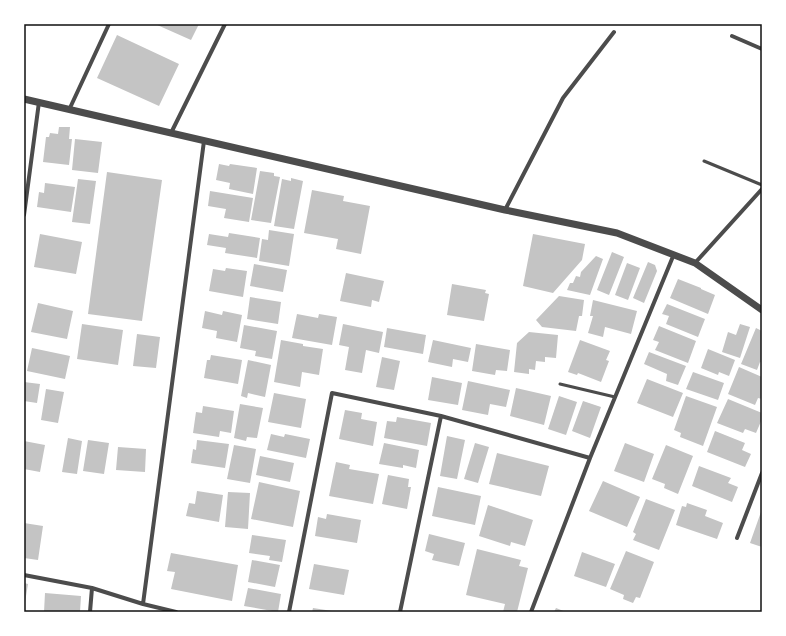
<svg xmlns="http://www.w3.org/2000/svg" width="786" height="636" viewBox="0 0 786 636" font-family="'Exo 2',sans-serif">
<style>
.building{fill:#c4c4c4}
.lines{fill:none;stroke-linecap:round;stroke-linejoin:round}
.service{stroke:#4c4c4c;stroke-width:3}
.minor{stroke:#4c4c4c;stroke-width:4}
.tertiary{stroke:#4c4c4c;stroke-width:7}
.neatline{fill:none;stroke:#111;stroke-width:1.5}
</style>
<rect width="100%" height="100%" fill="#fff"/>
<path class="building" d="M 155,24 L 199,24 L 191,40 Z
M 117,35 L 179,64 L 159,106 L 97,78 Z
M 59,127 L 70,127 L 69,139 L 72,139 L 69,165 L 43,162 L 46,137 L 49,137 L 50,133 L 58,134 Z
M 75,139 L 102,142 L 98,173 L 72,170 Z
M 219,164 L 229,166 L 230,164 L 257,168 L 253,194 L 229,189 L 230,183 L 216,180 Z
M 260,171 L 274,173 L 274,176 L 280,177 L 271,223 L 251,220 Z
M 107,172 L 162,180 L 142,321 L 88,314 Z
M 291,178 L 303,181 L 294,229 L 274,226 L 282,179 L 291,181 Z
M 78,179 L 96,181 L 90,224 L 72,222 Z
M 45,183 L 75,187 L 71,212 L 37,207 L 39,192 L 44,193 Z
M 312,190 L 344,196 L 343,201 L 370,206 L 361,254 L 336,249 L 338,239 L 304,233 Z
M 210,191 L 253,198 L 249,222 L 224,218 L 226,209 L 208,206 Z
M 269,230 L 294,234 L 289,266 L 259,261 L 262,239 L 268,240 Z
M 229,233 L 260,238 L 257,258 L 225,253 L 226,248 L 207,245 L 209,234 L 228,237 Z
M 40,234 L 82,242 L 76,274 L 34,267 Z
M 533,234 L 585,244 L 582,260 L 553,293 L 523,286 Z
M 612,252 L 624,257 L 609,295 L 597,290 Z
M 596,256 L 603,259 L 590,295 L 567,290 L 570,283 L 573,283 L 576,276 L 580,277 L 581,272 Z
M 648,262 L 655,265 L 657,271 L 644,303 L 633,298 Z
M 627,263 L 640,268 L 628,300 L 615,295 Z
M 254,264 L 287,270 L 283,292 L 250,286 Z
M 226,268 L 247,271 L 243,297 L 209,291 L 213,269 L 225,271 Z
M 346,273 L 384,281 L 379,302 L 372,300 L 371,307 L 340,301 Z
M 678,279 L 701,288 L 701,289 L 715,295 L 708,314 L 670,298 Z
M 452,284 L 486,290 L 485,293 L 489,294 L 484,321 L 447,315 Z
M 559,296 L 584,300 L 582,316 L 579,316 L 576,331 L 542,327 L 536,320 Z
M 250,297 L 281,302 L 278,324 L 247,319 Z
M 593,300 L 637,311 L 631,334 L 605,327 L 603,337 L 588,333 L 593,316 L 590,316 Z
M 38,303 L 73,311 L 67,339 L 31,332 Z
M 667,304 L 705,319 L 698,337 L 666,324 L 669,316 L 662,314 Z
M 205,311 L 222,315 L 223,311 L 242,315 L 237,342 L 216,338 L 217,331 L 202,328 Z
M 297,314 L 318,318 L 319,314 L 337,317 L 332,345 L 292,338 Z
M 82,324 L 123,330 L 118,365 L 77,359 Z
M 343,324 L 383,332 L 379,353 L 366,350 L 362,373 L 345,370 L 349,347 L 339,345 Z
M 740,324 L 750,327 L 740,358 L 722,352 L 728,332 L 736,335 Z
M 244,325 L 277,331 L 272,359 L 255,356 L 256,351 L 240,348 Z
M 659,326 L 696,341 L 688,363 L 655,350 L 659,342 L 653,340 Z
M 387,328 L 426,335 L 423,354 L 384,347 Z
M 756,328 L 762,331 L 762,363 L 760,362 L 757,370 L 741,364 Z
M 529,332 L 558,335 L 556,358 L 545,357 L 545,362 L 536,361 L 535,370 L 529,369 L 529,374 L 514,372 L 517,343 Z
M 137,334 L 160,337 L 156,368 L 133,366 Z
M 281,340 L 303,344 L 303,346 L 323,349 L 319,375 L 302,372 L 300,387 L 274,382 Z
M 433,340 L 471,348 L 468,362 L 453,359 L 452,367 L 428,362 Z
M 580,340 L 610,351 L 606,360 L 609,361 L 601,382 L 578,373 L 577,375 L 568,372 Z
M 476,344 L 510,350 L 507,371 L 496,370 L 495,375 L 472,371 Z
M 32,348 L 70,356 L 65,379 L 27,371 Z
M 708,349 L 735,360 L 729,376 L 719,372 L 718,375 L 701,368 Z
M 649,352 L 686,366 L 678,385 L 666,381 L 667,374 L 644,364 Z
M 211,355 L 242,360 L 238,384 L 204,378 L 207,360 L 210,360 Z
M 382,357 L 400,361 L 394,390 L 376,387 Z
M 248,360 L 271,365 L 265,397 L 248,393 L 247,398 L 241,396 Z
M 739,367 L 762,377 L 762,399 L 758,398 L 755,405 L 728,394 Z
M 693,372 L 724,383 L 718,400 L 686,389 Z
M 432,377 L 462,383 L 458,405 L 428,400 Z
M 647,379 L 683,393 L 673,417 L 637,403 Z
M 468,381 L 510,390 L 506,407 L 490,404 L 488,415 L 462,410 Z
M 24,382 L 40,384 L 37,403 L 24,401 Z
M 516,388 L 551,396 L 544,425 L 510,416 Z
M 46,389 L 64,392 L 58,423 L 41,420 Z
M 274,393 L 306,399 L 301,428 L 268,422 Z
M 559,396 L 577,402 L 566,435 L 548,429 Z
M 686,396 L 717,407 L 703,446 L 680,437 L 681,433 L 674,430 Z
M 728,399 L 762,413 L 762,419 L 756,433 L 745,429 L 743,433 L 717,423 Z
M 583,401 L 601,407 L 590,438 L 572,431 Z
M 240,404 L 263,408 L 257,438 L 247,437 L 246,441 L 234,438 Z
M 203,406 L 234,411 L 231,433 L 220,431 L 219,437 L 193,433 L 196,412 L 202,413 Z
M 345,410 L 362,413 L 361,419 L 377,422 L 373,446 L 339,439 Z
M 397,417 L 431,423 L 427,446 L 384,438 L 387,421 L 396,422 Z
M 715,431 L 745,443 L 742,450 L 751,454 L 745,467 L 707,452 Z
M 271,434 L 284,437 L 285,434 L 310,439 L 306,458 L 267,450 Z
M 447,436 L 465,440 L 457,479 L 440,476 Z
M 68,438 L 82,441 L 77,474 L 62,472 Z
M 88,440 L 109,443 L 104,474 L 83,471 Z
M 197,440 L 229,444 L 225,468 L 191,463 L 193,449 L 196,450 Z
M 24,441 L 45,445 L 40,472 L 24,469 Z
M 384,443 L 419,450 L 416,468 L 403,465 L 403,468 L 379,464 Z
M 475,443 L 489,447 L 478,483 L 464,479 Z
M 625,443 L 654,454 L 644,482 L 614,471 Z
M 234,445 L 256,449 L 250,483 L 227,479 Z
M 666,445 L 693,456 L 678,494 L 664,488 L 665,484 L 652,479 Z
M 118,447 L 146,449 L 145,472 L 116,470 Z
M 497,453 L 549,466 L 541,496 L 489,484 Z
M 260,456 L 294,463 L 290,482 L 256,475 Z
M 336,462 L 350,465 L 349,469 L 379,474 L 373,504 L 329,496 Z
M 699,466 L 731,478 L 728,483 L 738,487 L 732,502 L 692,486 Z
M 388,475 L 409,479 L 408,487 L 411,487 L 407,509 L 382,504 Z
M 603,481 L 640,497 L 627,527 L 589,511 Z
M 259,482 L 300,491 L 293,527 L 251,519 Z
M 438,487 L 481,496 L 475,525 L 432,516 Z
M 197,491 L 223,495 L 219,522 L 186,516 L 189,503 L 195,504 Z
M 228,492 L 250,493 L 248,529 L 225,527 Z
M 646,499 L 675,510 L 659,550 L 633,540 L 636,534 L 633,532 Z
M 687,503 L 707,510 L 705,516 L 723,523 L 717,539 L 676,525 L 682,506 L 686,507 Z
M 488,505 L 533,520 L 525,546 L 511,542 L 510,546 L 479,536 Z
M 762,509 L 762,547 L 750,543 Z
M 327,514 L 361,520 L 357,543 L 315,536 L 318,517 L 326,519 Z
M 24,523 L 43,526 L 38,560 L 24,558 Z
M 429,534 L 465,543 L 459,566 L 432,560 L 434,554 L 425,551 Z
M 252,535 L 286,540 L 282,562 L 269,560 L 270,556 L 249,553 Z
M 477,549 L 521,560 L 519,566 L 528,568 L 517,612 L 503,612 L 505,604 L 466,595 Z
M 626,551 L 654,562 L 640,598 L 636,597 L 633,603 L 623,599 L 624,595 L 610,589 Z
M 582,552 L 615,564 L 606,587 L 574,576 Z
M 171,553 L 238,565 L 232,601 L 171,589 L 175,572 L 167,571 Z
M 252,560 L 280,565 L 275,587 L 248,582 Z
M 314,564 L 349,570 L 344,595 L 309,589 Z
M 24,583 L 28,584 L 25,602 L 24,602 Z
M 248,588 L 281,594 L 278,612 L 244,606 Z
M 45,593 L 81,596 L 80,612 L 44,612 Z
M 313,608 L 332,611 L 332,612 L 312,612 Z
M 556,608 L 566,612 L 554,612 Z"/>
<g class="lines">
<path class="service" d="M 704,161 L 762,185
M 560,384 L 615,397"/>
<path class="minor" d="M 732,36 L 762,49
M 69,110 L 109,24
M 171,133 L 225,24
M 505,210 L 563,98 L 614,32
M 24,215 L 39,102
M 695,263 L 762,189
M 737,538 L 762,473
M 24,575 L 92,588 L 143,604 L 176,612
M 143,604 L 204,141
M 90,612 L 92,588
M 289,612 L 332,393 L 441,416
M 400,612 L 441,416 L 590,458
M 531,612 L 590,458 L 674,254"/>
<path class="tertiary" d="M 24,99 L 505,210 L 617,233 L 695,263 L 762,310"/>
</g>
<rect width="786" height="636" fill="none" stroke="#ffffff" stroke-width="50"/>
<rect x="25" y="25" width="736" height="586" class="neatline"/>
</svg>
